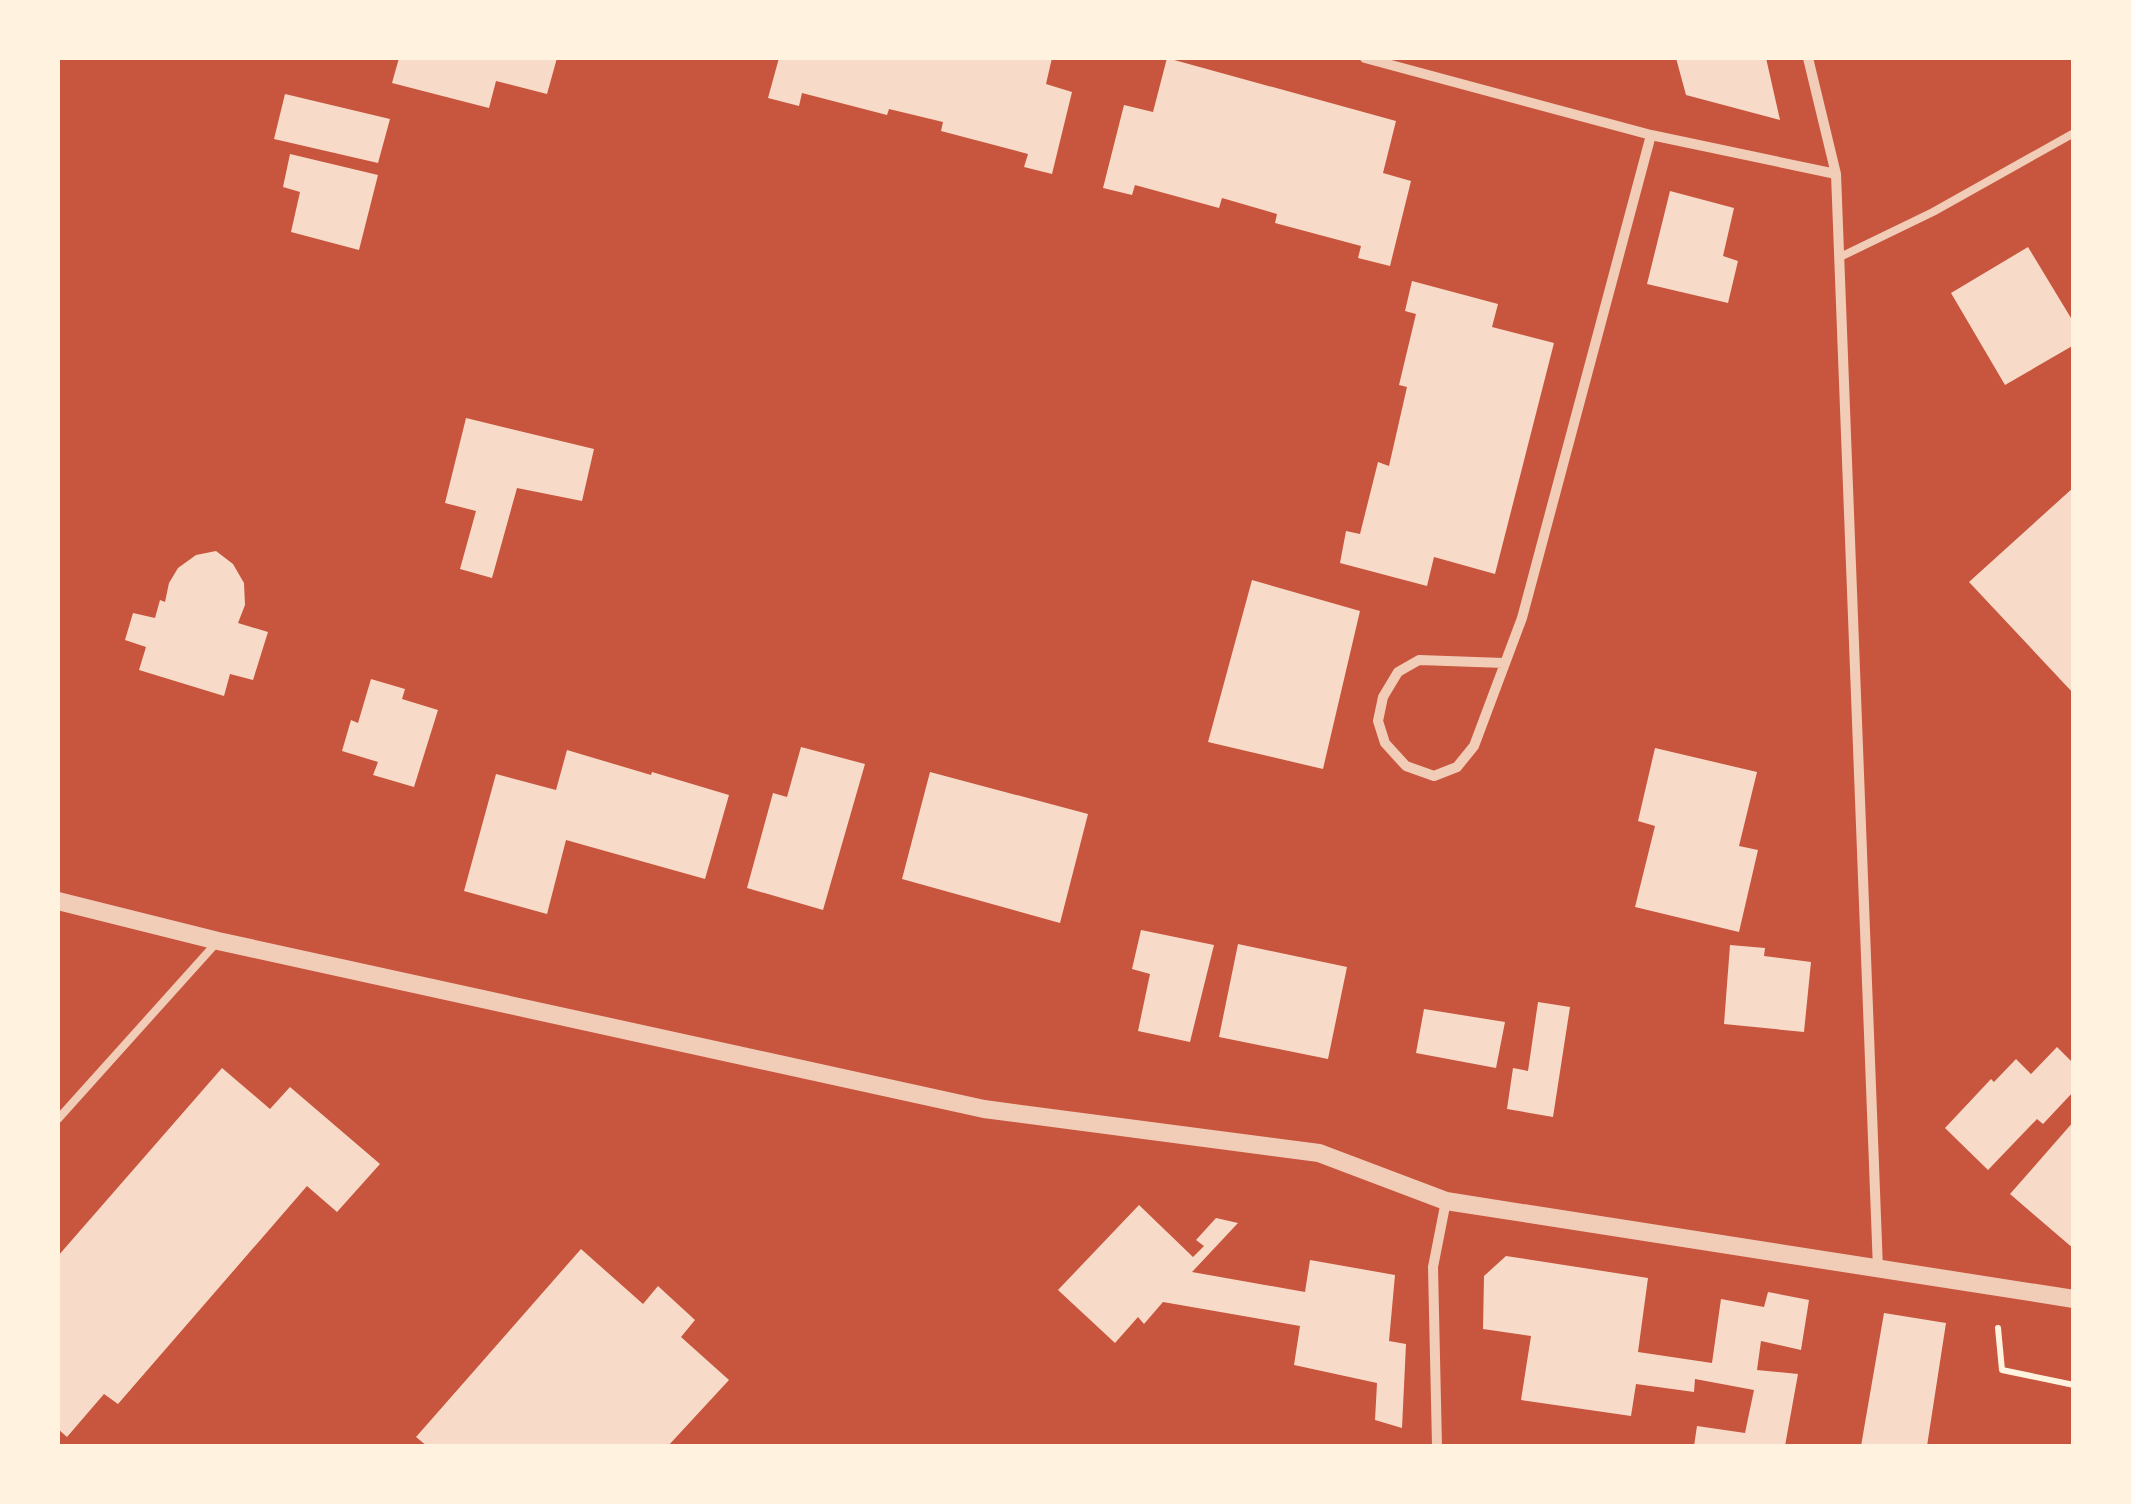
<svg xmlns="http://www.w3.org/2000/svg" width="2131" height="1504" viewBox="0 0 2131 1504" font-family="'Noto Sans',sans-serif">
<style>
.building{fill:#f7dbc8}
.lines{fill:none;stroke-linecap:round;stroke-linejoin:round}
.path{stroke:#fff3e0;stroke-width:6}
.service{stroke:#f1ccb7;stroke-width:8}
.minor{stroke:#f1ccb7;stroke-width:10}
.tertiary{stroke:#f1ccb7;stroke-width:18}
</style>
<rect width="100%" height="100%" fill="#c8553d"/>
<path class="building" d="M 399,58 L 557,58 L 547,94 L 496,81 L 489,108 L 392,83 Z
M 779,58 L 1052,58 L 1046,84 L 1072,92 L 1052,174 L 1024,167 L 1028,154 L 941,131 L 943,122 L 889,109 L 887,115 L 802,93 L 799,106 L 768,98 Z
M 1167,58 L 1396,121 L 1383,173 L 1411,181 L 1390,266 L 1358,258 L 1361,246 L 1275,223 L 1277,214 L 1222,198 L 1219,208 L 1135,185 L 1132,195 L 1103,188 L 1124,105 L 1153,112 Z
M 1676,58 L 1766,58 L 1780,120 L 1686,95 Z
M 285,94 L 390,119 L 378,163 L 274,139 Z
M 290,154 L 378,175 L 359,250 L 291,232 L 300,192 L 283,187 Z
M 1670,191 L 1734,208 L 1723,256 L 1738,261 L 1728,303 L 1647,284 Z
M 2028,247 L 2074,323 L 2074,345 L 2005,385 L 1951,293 Z
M 1412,281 L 1498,304 L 1492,327 L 1554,343 L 1495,574 L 1434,557 L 1427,586 L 1340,563 L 1346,531 L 1360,534 L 1378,462 L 1389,466 L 1407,387 L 1399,385 L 1416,314 L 1405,311 Z
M 466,418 L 594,449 L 582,501 L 517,488 L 492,578 L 460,569 L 476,511 L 445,503 Z
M 2074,487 L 2074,694 L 1969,582 Z
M 216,551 L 233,564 L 244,583 L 245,605 L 238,623 L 268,632 L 253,680 L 230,674 L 224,696 L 139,670 L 146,647 L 125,640 L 133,613 L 155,618 L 160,600 L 165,602 L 169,583 L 178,568 L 196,555 Z
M 1252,580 L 1360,611 L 1323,769 L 1208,742 Z
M 371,679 L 405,689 L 402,699 L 438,710 L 414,787 L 373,775 L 378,762 L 342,751 L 351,720 L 358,723 Z
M 801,747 L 865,764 L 823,910 L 747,888 L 773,793 L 787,797 Z
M 1655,748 L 1757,772 L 1739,846 L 1758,850 L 1739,932 L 1635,907 L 1655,826 L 1638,821 Z
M 567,750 L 651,775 L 652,772 L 729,795 L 705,879 L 566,840 L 547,914 L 464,891 L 496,774 L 556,790 Z
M 930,772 L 1088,814 L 1060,923 L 902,879 Z
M 1141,930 L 1214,945 L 1190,1042 L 1138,1031 L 1150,974 L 1132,969 Z
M 1238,944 L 1347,967 L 1328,1059 L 1219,1037 Z
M 1730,945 L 1765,948 L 1764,956 L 1811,962 L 1804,1032 L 1724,1024 Z
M 1538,1002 L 1570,1007 L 1553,1117 L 1507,1109 L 1513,1068 L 1528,1071 Z
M 1424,1009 L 1505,1022 L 1496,1068 L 1416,1053 Z
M 2057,1047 L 2074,1064 L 2074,1091 L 2043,1124 L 2037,1119 L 1988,1170 L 1945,1128 L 1991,1079 L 1994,1082 L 2016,1059 L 2031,1074 Z
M 222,1068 L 270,1109 L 290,1087 L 380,1164 L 337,1212 L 307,1186 L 118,1404 L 104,1394 L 67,1437 L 58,1429 L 58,1256 Z
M 2074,1121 L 2074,1249 L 2010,1194 Z
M 1139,1205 L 1193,1257 L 1204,1246 L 1196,1240 L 1216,1218 L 1238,1223 L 1192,1272 L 1305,1292 L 1310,1260 L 1395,1275 L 1389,1341 L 1406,1344 L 1402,1428 L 1375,1420 L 1377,1383 L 1294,1365 L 1300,1326 L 1163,1302 L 1144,1324 L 1138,1317 L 1115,1343 L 1058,1290 Z
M 581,1249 L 643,1304 L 658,1286 L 695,1320 L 681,1337 L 729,1380 L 668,1446 L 427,1446 L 416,1437 Z
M 1506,1256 L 1648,1278 L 1638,1352 L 1712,1363 L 1721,1299 L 1764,1307 L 1768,1292 L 1809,1300 L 1801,1350 L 1761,1341 L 1757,1370 L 1798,1374 L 1785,1446 L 1694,1446 L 1697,1426 L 1745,1433 L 1754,1390 L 1695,1379 L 1694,1392 L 1636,1384 L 1631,1416 L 1521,1400 L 1531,1336 L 1483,1329 L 1484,1276 Z
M 1884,1313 L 1946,1323 L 1927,1446 L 1861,1446 Z"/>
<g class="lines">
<path class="path" d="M 1998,1328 L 2002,1370 L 2074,1385"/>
<path class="service" d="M 1840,257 L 1933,212 L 2074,133
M 58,1119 L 218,941"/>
<path class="minor" d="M 1365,58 L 1651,135 L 1836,174
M 1808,58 L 1836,174 L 1878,1269
M 1504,663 L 1419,660 L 1398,672 L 1383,697 L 1378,721 L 1385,743 L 1406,766 L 1434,776 L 1457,767 L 1474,746 L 1522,618 L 1651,135
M 1437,1446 L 1433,1267 L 1446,1201"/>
<path class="tertiary" d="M 58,901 L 218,941 L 984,1109 L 1319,1153 L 1446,1201 L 2074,1299"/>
</g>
<rect width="2131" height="1504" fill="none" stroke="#fff3e0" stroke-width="120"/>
</svg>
